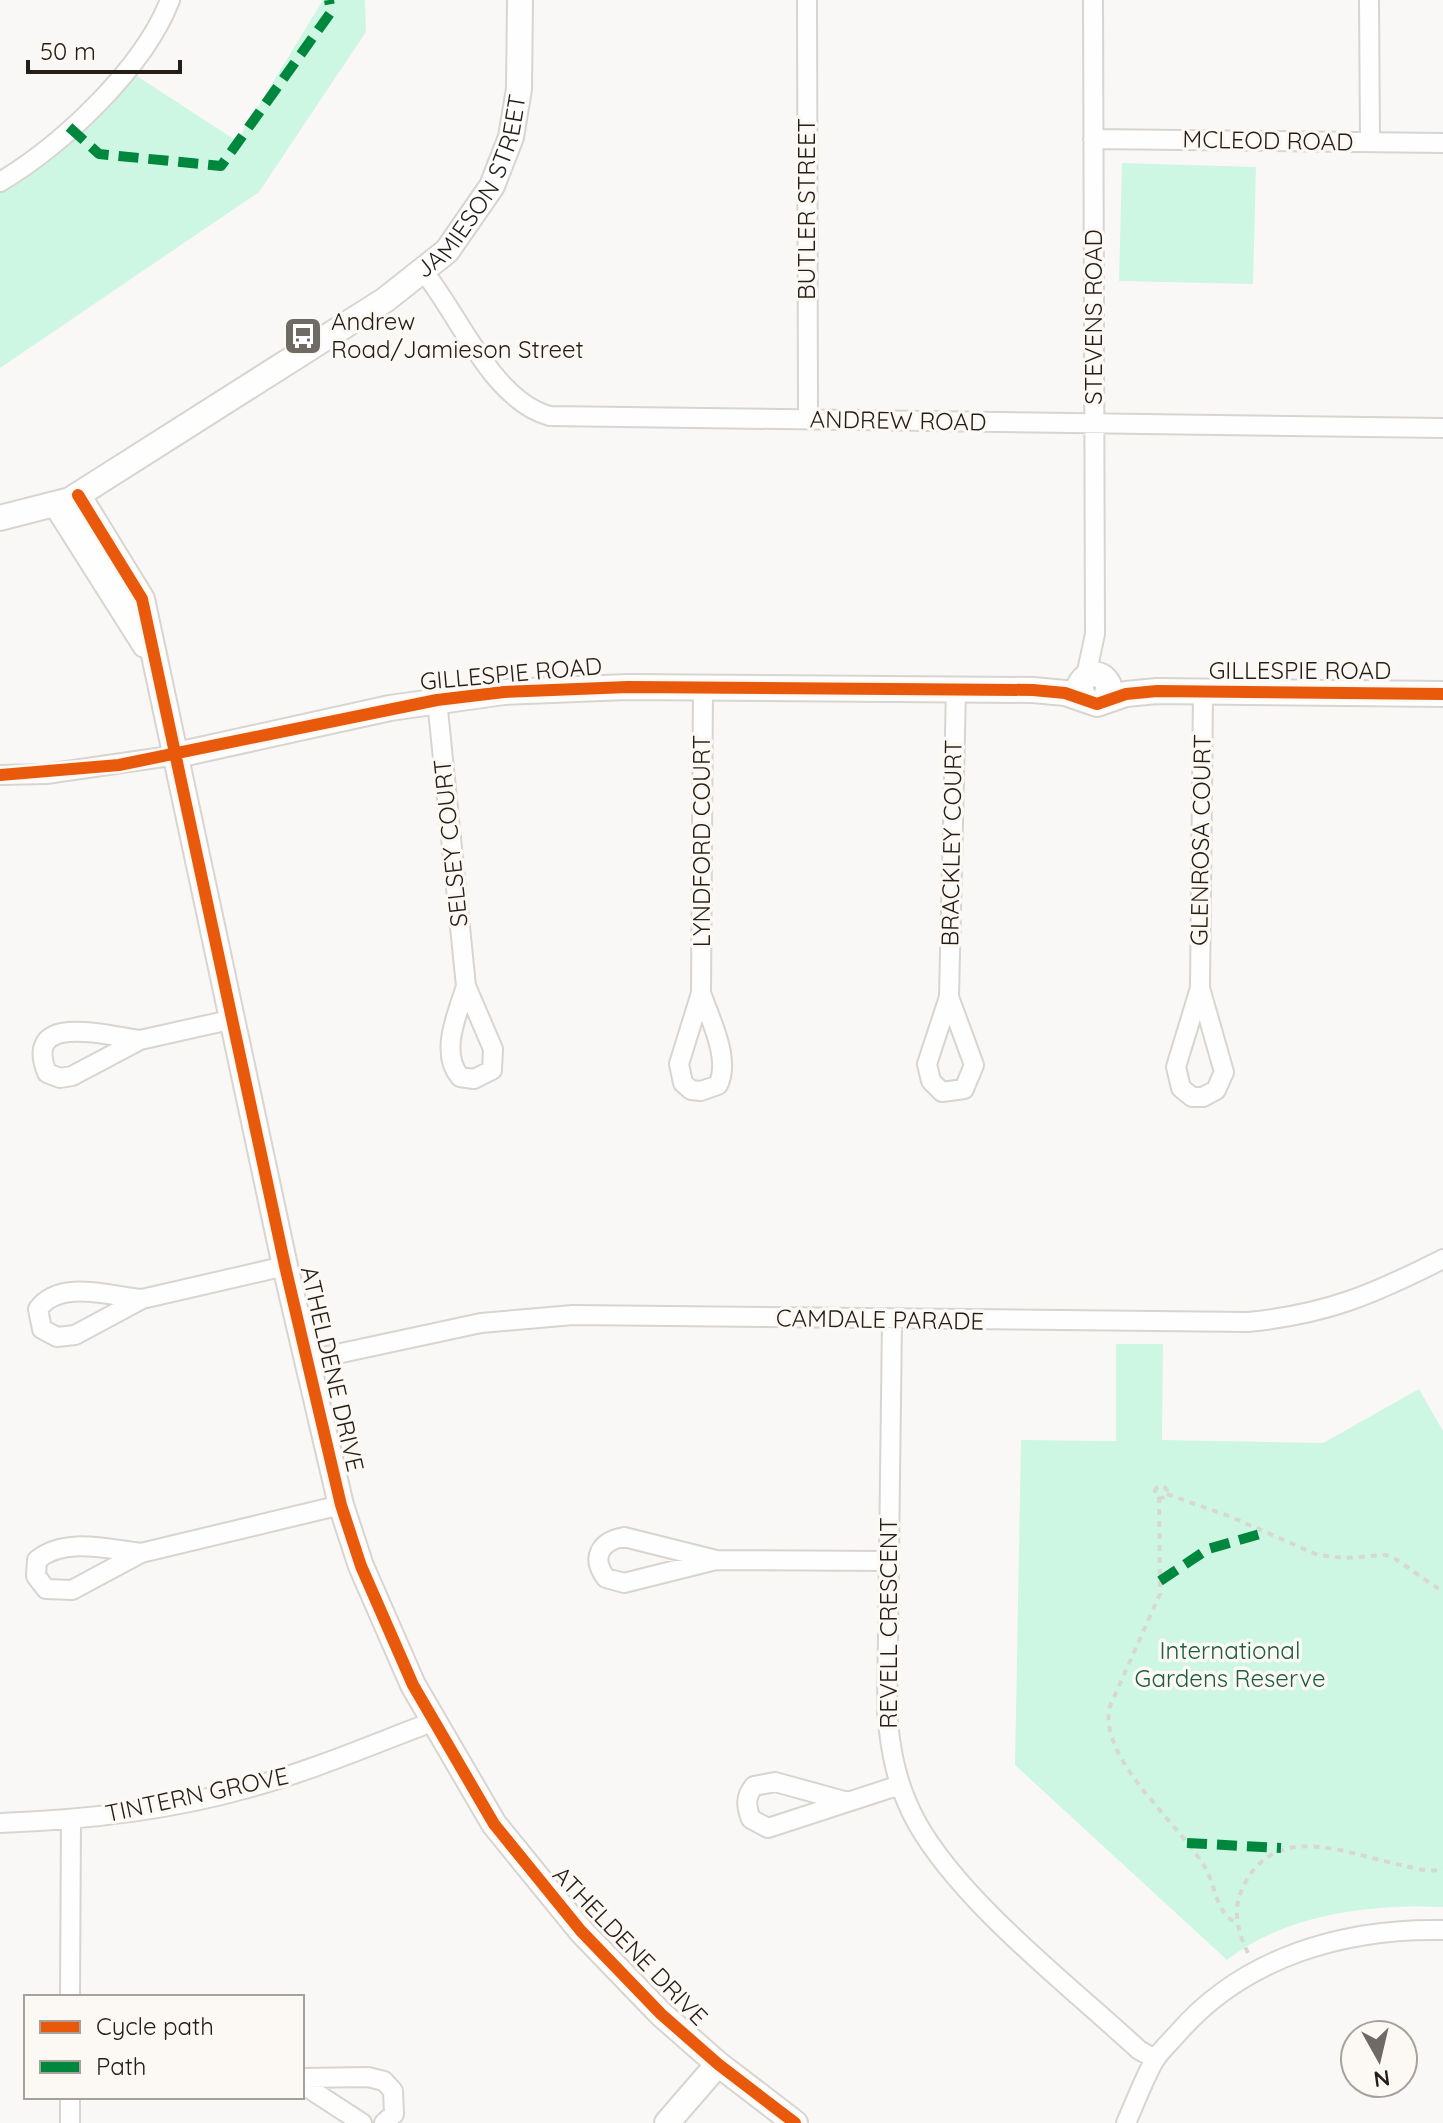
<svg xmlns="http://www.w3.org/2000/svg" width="1443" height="2123" viewBox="0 0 1443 2123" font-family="Quicksand,sans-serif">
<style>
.green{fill:#cdf7e2}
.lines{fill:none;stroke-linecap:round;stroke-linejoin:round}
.minor-casing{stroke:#d8d4d0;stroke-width:22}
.tertiary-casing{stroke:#d8d4d0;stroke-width:28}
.path{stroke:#d8d7d6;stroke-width:4;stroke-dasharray:6 6;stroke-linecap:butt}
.minor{stroke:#fefefe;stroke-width:18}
.tertiary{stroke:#fefefe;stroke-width:24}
.quiet{stroke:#00873e;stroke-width:10;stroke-dasharray:20 10;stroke-linecap:butt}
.cycleway-casing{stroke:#fcf9f4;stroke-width:17}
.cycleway{stroke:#e8590c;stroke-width:12}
.labels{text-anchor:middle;stroke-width:7;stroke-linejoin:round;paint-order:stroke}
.street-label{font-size:24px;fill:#251e16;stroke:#fcf9f4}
.poi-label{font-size:24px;fill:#251e16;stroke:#fcf9f4;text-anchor:start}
.park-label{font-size:24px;fill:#1a5d42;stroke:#fcf9f4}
</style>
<rect width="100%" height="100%" fill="#faf8f6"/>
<path class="green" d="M 323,0 L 365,0 L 366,32 L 259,192 L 0,368 L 0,182 L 129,71 L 237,141 Z
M 1122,163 L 1256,167 L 1253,284 L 1119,281 Z
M 1116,1344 L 1163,1344 L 1162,1440 L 1323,1443 L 1419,1389 L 1443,1431 L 1443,1907 C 1371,1904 1285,1914 1227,1960 L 1015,1765 L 1021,1440 L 1116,1441 Z"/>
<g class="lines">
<defs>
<path id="minor" d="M 807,0 L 808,419
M 1369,0 L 1370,142
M 1093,139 L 1443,143
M 0,182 C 62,145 144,68 170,0
M 424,272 C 460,317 493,401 550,416 L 1443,428
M 1086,676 L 1095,634 L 1093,0
M 437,700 L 466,986 L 493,1049 L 492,1070 L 474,1079 L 460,1077 C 439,1052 458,1013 466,986
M 0,775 L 46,774 L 177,755
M 1200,988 L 1224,1072 L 1216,1090 L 1203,1097 L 1192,1097 L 1181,1088 L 1176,1067 L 1200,988 L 1203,693
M 701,993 C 710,1019 731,1059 718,1085 L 701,1091 L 691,1090 L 683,1083 L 679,1064 L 701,993 L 703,688
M 949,997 L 974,1065 L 964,1089 L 942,1092 L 931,1081 L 927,1064 L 949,997 L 956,689
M 140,1040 C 109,1036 22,1011 47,1073 L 60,1078 L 72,1076 L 140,1040 L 234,1019
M 142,1299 C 109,1296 60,1279 38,1309 L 42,1329 L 57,1337 L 75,1335 L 142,1299 L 285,1266
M 892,1321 L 887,1711 C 890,1751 897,1787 917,1823 C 962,1903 1070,1986 1139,2050 L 1155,2059
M 309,1360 L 481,1323 L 573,1315 L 1248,1322 C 1327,1314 1372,1295 1443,1259
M 141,1553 C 107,1549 65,1537 37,1560 L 36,1576 L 46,1589 L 72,1590 L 141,1553 L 341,1505
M 716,1560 L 624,1583 L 606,1578 C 590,1557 601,1541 624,1537 L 716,1560 L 888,1561
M 848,1802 L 775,1782 L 754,1786 C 745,1797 746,1806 751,1819 L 768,1828 L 900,1785
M 0,1823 C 84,1820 167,1811 248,1788 C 311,1771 371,1745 432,1722
M 70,1997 L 71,1820
M 302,2078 L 368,2077 L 384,2081 L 393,2091 L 394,2114 L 384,2123
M 302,2084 L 362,2123
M 70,2097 L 70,2123
M 1126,2123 C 1135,2103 1143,2081 1154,2061 C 1160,2051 1170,2042 1178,2033 C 1244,1957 1344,1928 1443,1930"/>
<g id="tertiary">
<path d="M 78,495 L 142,599 L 285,1266 L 341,1505 L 361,1566 L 413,1685 L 494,1824 L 581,1931 L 661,2014 L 718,2064 L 795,2123"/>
<path d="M 57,506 L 145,645"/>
<path id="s1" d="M 0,518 L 70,500 L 385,300 L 447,251 L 492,186 L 511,137 L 519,89 L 520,0"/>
<path d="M 1083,698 L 1080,684 C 1088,671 1102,671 1109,685 L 1106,699"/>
<path d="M 177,755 L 390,708 L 504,692 L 628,687 L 1033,690 L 1065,693 L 1097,704 L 1126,694 L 1157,691 L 1443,694"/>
<path d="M 667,2123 L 718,2064"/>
</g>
</defs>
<use href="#minor" class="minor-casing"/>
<use href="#tertiary" class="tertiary-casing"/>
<path class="path" d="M1155 1492a6 6 0 1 1 12 0a6 6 0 1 1-12 0Z
M 1167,1494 L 1229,1516 L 1318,1555 L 1345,1558 L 1385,1555 L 1394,1558 L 1443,1592
M 1159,1497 L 1160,1594 L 1110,1706 C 1096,1759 1184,1827 1207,1871 C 1215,1886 1218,1917 1236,1922
M 1248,1953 C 1236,1929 1232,1906 1245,1883 C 1278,1821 1348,1854 1401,1865 C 1414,1868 1429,1873 1443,1869"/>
<use href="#minor" class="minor"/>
<use href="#tertiary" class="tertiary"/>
<path class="quiet" d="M 69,127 L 99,154 L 221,166 L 331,12 L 329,0
M 1160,1581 L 1208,1549 L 1267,1532
M 1187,1843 L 1281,1848"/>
<defs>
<path id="cycleway" d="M 78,495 L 142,599 L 285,1266 L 341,1505 L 361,1566 L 413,1685 L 494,1824 L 581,1931 L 661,2014 L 718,2064 L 795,2123
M 0,775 L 119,765 L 437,700 L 504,692 L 628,687 L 1033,690 L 1065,693 L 1097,704 L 1126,694 L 1157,691 L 1443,694"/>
</defs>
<use href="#cycleway" class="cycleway-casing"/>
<use href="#cycleway" class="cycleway"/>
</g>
<defs>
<symbol id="bus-square" viewBox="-11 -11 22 22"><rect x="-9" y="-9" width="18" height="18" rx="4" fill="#706a64" stroke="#fcf9f4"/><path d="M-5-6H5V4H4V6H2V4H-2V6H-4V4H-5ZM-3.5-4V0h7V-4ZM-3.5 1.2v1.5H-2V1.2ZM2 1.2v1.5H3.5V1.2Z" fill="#fff"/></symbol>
</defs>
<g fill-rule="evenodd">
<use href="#bus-square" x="281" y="314" width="44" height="44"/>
</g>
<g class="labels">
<g class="street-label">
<text transform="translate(1268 141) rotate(1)" y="8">MCLEOD ROAD</text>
<text dy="8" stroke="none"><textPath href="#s1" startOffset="594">JAMIESON STREET</textPath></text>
<text transform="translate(807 209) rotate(-90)" y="8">BUTLER STREET</text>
<text transform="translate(1094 317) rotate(-90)" y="8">STEVENS ROAD</text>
<text transform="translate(898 421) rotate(1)" y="8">ANDREW ROAD</text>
<text x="1300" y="679">GILLESPIE ROAD</text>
<text transform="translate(511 674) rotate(-5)" y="8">GILLESPIE ROAD</text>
<text transform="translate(1201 840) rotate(-89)" y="8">GLENROSA COURT</text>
<text transform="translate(702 841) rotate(-90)" y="8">LYNDFORD COURT</text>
<text transform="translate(451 843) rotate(-96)" y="8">SELSEY COURT</text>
<text transform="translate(952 843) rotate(-89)" y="8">BRACKLEY COURT</text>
<text transform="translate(880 1320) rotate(1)" y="8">CAMDALE PARADE</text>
<text transform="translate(332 1369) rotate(77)" y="8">ATHELDENE DRIVE</text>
<text transform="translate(889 1623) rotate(-90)" y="8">REVELL CRESCENT</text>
<text transform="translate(197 1795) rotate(-12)" y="8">TINTERN GROVE</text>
<text transform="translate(630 1946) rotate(46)" y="8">ATHELDENE DRIVE</text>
</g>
<g class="poi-label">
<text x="331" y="330">Andrew<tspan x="331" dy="28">Road/Jamieson Street</tspan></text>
</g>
<g class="park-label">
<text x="1230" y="1659">International<tspan x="1230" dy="28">Gardens Reserve</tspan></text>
</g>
</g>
<rect x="24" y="1995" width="280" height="104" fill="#fcf9f4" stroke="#a6a19b" stroke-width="2"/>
<rect x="40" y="2021" width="40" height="12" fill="#e8590c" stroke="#a6a19b" stroke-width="2"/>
<text x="96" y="2035" font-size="24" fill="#251e16">Cycle path</text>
<rect x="40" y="2061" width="40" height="12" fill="#00873e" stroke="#a6a19b" stroke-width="2"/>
<text x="96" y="2075" font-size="24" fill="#251e16">Path</text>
<g transform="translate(1379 2059) rotate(172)"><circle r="38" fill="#fcf9f4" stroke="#a6a19b" stroke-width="2"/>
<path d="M0-6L14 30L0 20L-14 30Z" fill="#706a64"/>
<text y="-12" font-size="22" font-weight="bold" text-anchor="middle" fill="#251e16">N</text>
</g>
<path d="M28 60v12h152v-12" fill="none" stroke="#251e16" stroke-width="4"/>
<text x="40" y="60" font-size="24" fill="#251e16" stroke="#fcf9f4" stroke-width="6" paint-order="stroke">50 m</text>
</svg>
